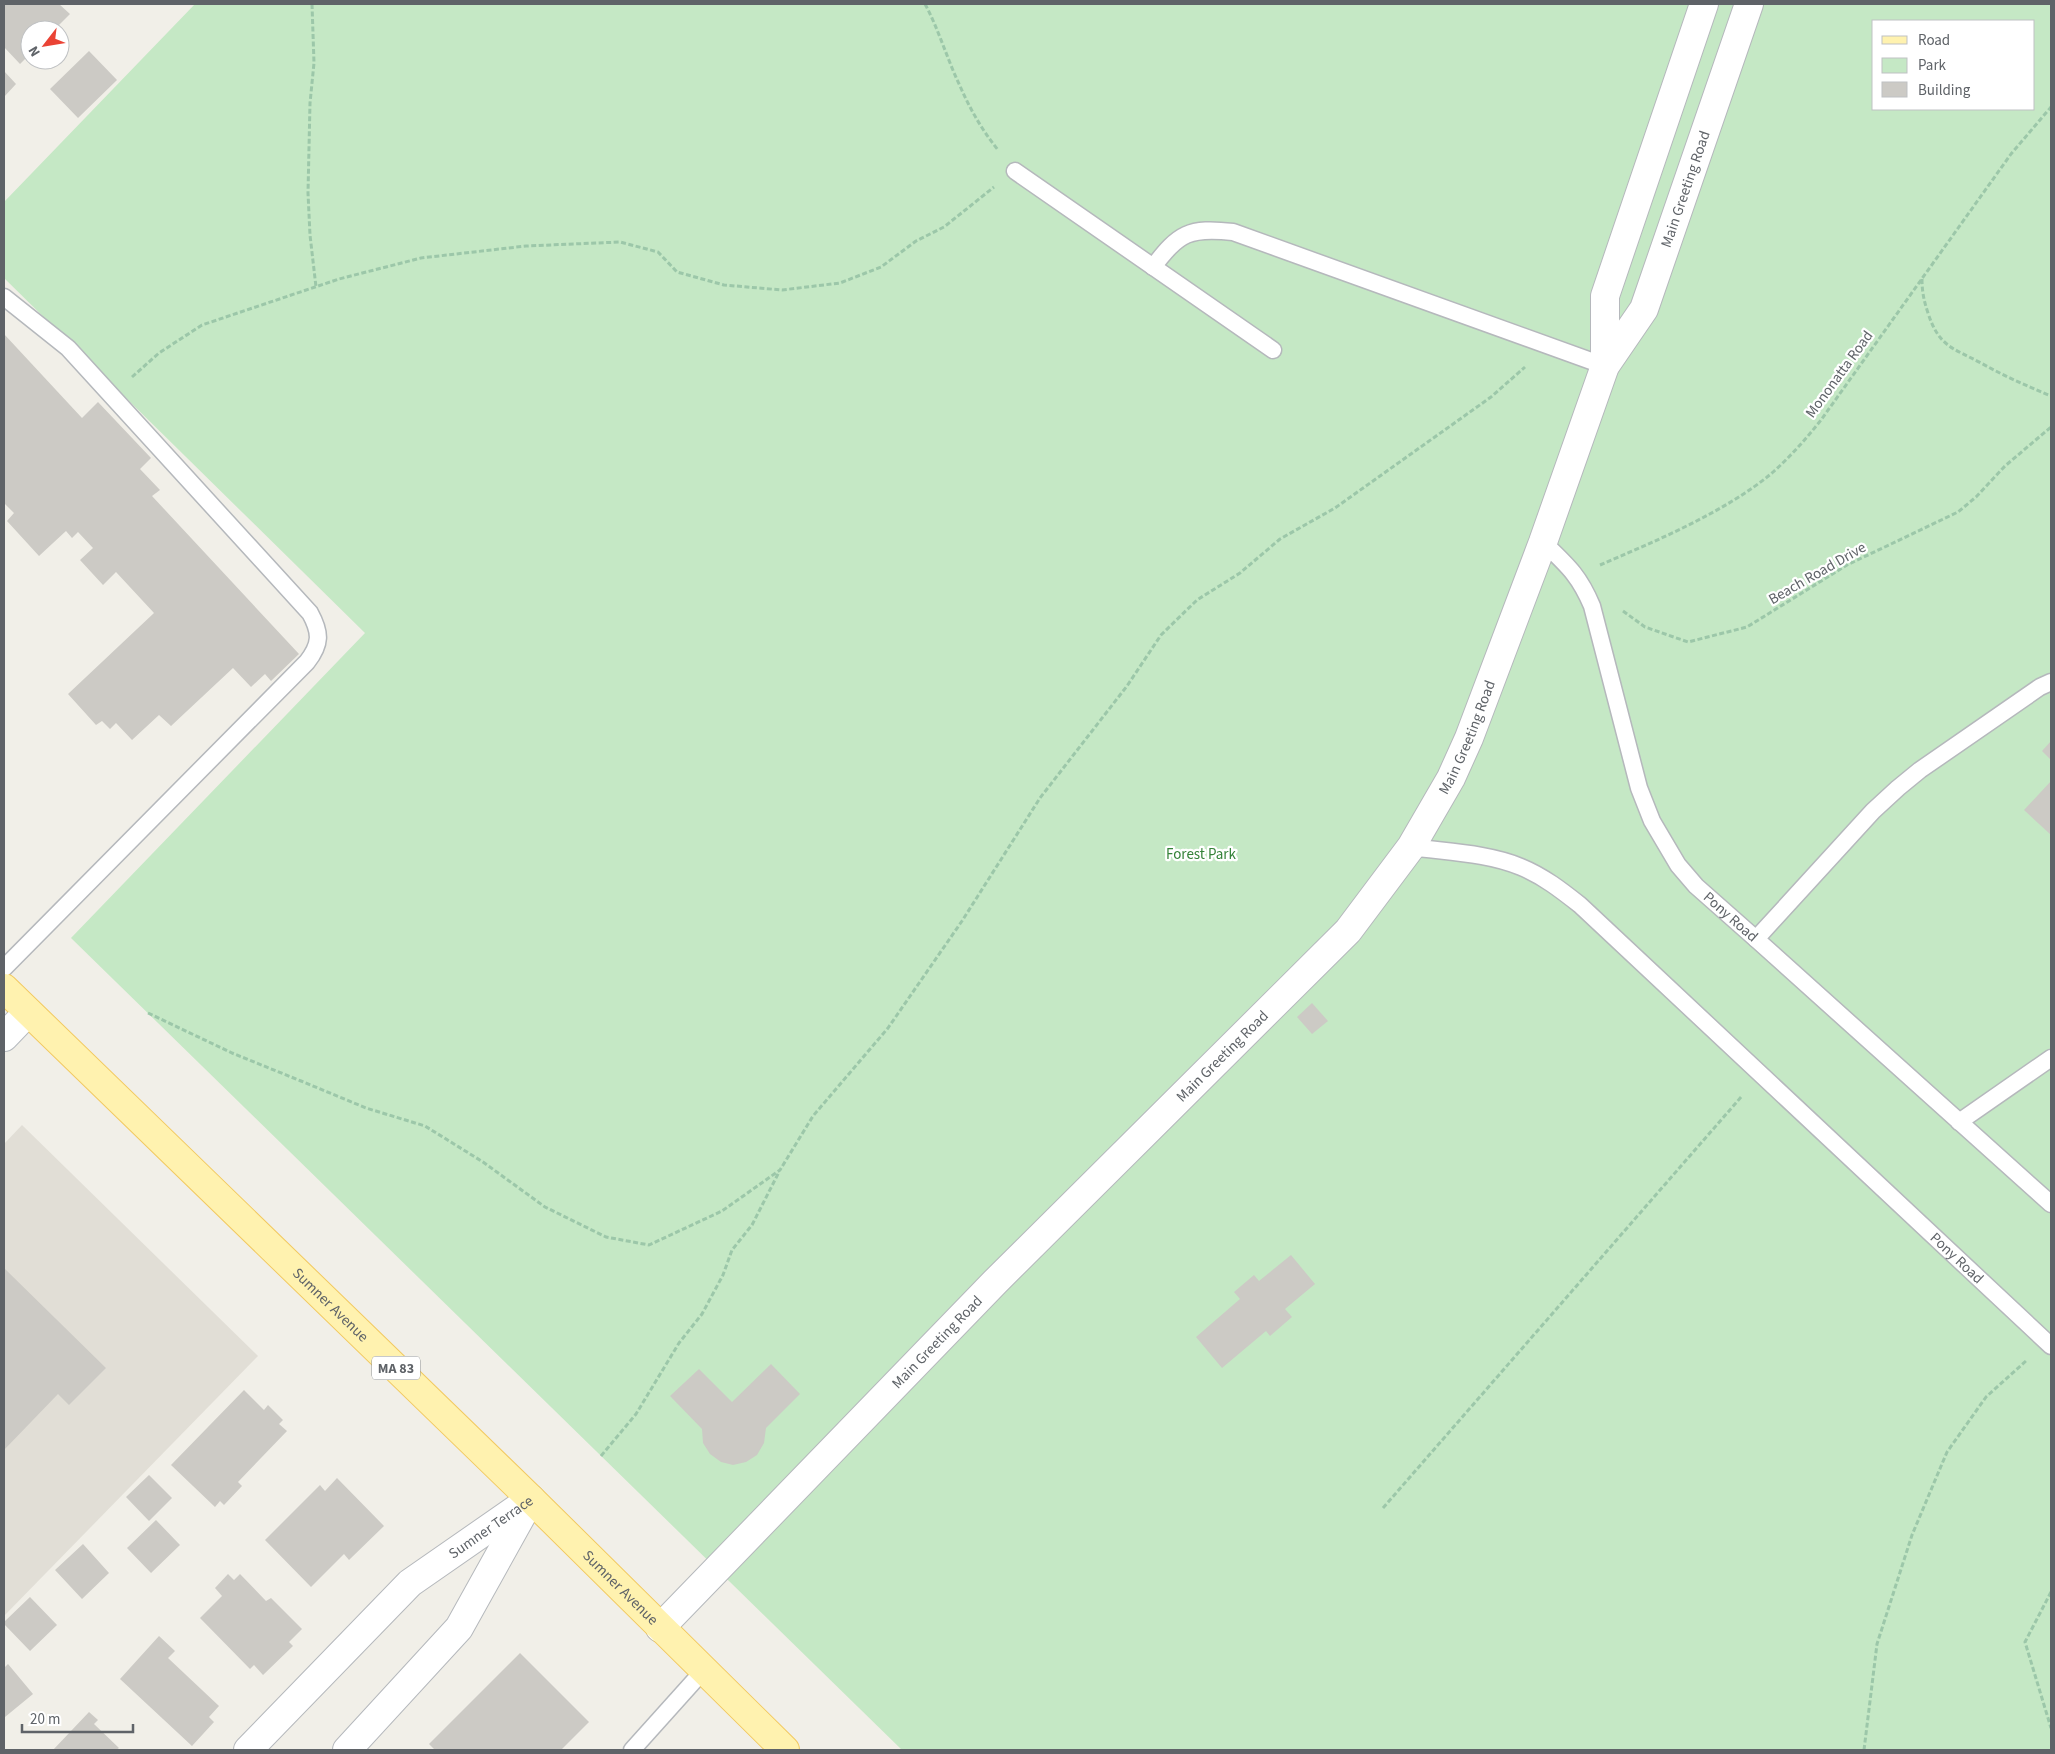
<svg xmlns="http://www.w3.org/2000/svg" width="2055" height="1754" viewBox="0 0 2055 1754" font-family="'Source Sans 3',sans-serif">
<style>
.education{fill:#e1ded6}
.green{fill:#c5e8c5;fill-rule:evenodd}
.building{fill:#cccac5}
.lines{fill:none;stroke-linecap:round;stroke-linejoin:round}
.lane-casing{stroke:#b5b8bc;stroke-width:19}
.street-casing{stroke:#b5b8bc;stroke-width:30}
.secondary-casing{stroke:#b6babf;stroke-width:30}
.primary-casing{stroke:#f2c960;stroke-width:30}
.path{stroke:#9cc7a9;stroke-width:3;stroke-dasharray:5 2.5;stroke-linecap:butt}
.lane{stroke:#fff;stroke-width:16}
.street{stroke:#fff;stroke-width:28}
.secondary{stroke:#fff;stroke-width:28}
.primary{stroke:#fff2af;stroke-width:28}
.labels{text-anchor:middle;stroke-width:4.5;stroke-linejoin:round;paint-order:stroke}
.shield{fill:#fff;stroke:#8f9295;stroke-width:1}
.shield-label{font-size:14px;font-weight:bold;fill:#5f6368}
.street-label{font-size:15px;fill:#5f6368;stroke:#fff}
.park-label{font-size:15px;fill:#348238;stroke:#fff}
</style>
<rect width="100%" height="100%" fill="#f1efe8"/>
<path class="education" d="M 22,1125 L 258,1356 L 4,1616 L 4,1144 Z"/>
<path class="green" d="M 195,4 L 2051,4 L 2051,1750 L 902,1750 L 71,938 L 365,633 L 4,278 L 4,202 ZM 1874,21 L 2034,21 L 2034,109 L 1874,109 Z"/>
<path class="building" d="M 4,4 L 59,4 L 70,14 L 54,30 L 30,30 L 30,54 L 20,64 L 4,47 Z
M 89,51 L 117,80 L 78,118 L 50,89 Z
M 4,71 L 16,84 L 4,97 Z
M 4,334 L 82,418 L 98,402 L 151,458 L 140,469 L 160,490 L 152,496 L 299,654 L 271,681 L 265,674 L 251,687 L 233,668 L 171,726 L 159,715 L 132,740 L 116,723 L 110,729 L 102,721 L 96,725 L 68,694 L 154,613 L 116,572 L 103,585 L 80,560 L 93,548 L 78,532 L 72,538 L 66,531 L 39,556 L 7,521 L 14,513 L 4,503 Z
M 2051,741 L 2051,760 L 2042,751 Z
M 2051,781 L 2051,835 L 2024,810 Z
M 1312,1003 L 1328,1021 L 1312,1034 L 1297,1017 Z
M 1291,1255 L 1315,1284 L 1285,1309 L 1292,1317 L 1270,1336 L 1266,1331 L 1222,1368 L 1196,1337 L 1240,1299 L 1234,1292 L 1254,1275 L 1259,1281 Z
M 4,1268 L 106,1368 L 69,1405 L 58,1394 L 4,1450 Z
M 771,1364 L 800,1394 L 766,1428 L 764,1443 L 757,1455 L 746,1462 L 733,1465 L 721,1462 L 710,1454 L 703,1443 L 702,1429 L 670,1396 L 699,1369 L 732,1402 Z
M 244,1390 L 264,1410 L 268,1405 L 283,1420 L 279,1424 L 287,1431 L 238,1482 L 242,1486 L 224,1505 L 220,1501 L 215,1507 L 171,1465 Z
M 149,1475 L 172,1498 L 149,1521 L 126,1497 Z
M 337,1478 L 384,1526 L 349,1560 L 344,1554 L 311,1587 L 265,1540 L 320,1485 L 325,1491 Z
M 156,1520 L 180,1545 L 151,1573 L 127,1548 Z
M 83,1544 L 109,1573 L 82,1599 L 55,1570 Z
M 228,1574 L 234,1580 L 240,1574 L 266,1601 L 271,1598 L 302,1629 L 289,1642 L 293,1646 L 263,1675 L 254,1665 L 250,1669 L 200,1618 L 222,1596 L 215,1588 Z
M 30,1597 L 57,1625 L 30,1651 L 4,1624 L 4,1622 Z
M 159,1636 L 175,1651 L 168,1658 L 219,1706 L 209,1717 L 214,1722 L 192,1746 L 120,1679 Z
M 520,1653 L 589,1722 L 561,1750 L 435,1750 L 429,1744 Z
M 8,1664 L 33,1694 L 5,1717 L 4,1716 L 4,1668 Z
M 89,1712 L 98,1720 L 94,1724 L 119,1748 L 116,1750 L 53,1750 Z"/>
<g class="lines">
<defs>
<g id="lane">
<path d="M 1015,171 L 1273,350"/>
<path d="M 1153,267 C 1179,233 1189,227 1233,232 L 1605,366"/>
<path d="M 4,297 L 68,348 L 310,613 C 321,633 321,644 307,662 L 4,968"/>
<path id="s1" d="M 1543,542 C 1567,565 1579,575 1592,606 L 1639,788 L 1652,821 L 1678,865 L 1696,886 L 1756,939 L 2051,1204"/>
<path id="s2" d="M 1411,847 C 1446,852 1488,853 1521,867 C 1543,876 1561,890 1580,905 L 2051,1346"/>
<path d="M 1756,939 L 1873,811 L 1898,788 L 1920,770 L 2040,687 L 2051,682"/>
<path d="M 1959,1122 L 2051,1058"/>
<path d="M 632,1750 L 703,1671"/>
</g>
<g id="street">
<path d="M 1605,366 L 1605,296 L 1704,4"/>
<path id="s3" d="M 660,1628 L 995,1282 L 1348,931 L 1411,847 L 1451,778 L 1469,738 L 1543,542 L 1605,366 L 1644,309 L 1749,4"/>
<path id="s4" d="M 248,1750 L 410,1583 L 531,1499"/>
<path d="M 347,1750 L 459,1628 L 528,1504"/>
</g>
<path id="secondary" d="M 4,1037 L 28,1012"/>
<g id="primary">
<path id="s5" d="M 4,988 L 531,1499 L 785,1750"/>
</g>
</defs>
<use href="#lane" class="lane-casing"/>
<use href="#street" class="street-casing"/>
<use href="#secondary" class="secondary-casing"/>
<use href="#primary" class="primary-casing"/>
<path class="path" d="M 312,4 L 314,63 L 310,103 L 308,193 L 310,235 L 316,287
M 925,4 C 939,30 947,59 960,86 C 970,109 982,130 998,150
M 1922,279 C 1922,292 1924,301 1928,313 C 1939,347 1953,348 1981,363 C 2004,376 2027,386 2051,396
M 132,377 L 159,353 L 202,325 L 339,279 L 421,258 L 526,246 L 620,242 L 658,252 L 677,272 L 724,285 L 782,290 L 840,283 L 881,267 L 916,241 L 944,227 L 994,187
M 1600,565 C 1654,542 1727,511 1772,473 C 1790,457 1806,439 1821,420 L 2011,154 L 2051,107
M 1623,611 L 1645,627 L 1688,642 L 1747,627 L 1847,565 L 1958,512 L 1976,497 L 2005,466 L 2051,427
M 148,1013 L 232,1053 L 301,1081 L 366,1108 L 425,1126 L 483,1162 L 545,1207 L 606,1237 L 649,1245 L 722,1211 L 780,1170 L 813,1116 L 888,1028 L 962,921 L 1040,798 L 1127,686 L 1161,635 L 1197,600 L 1240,573 L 1280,539 L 1335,508 L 1491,397 L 1525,367
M 601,1456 L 636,1414 L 679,1343 L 702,1314 L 723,1275 L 732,1250 L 752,1225 L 779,1172
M 1383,1508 L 1742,1096
M 2051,1592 L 2025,1642 L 2051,1728
M 1864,1750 L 1877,1644 L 1912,1535 L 1947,1452 L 1986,1397 L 2027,1360"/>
<use href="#lane" class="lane"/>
<use href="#street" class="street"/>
<use href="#secondary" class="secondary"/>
<use href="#primary" class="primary"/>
</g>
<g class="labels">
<rect class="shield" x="372" y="1356.5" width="48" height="23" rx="4"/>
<g class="shield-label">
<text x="396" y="1373">MA 83</text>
</g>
<g class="street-label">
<text dy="5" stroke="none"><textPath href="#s3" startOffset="1800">Main Greeting Road</textPath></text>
<text transform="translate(1839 374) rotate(-54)" y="5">Mononatta Road</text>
<text transform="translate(1817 573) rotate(-30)" y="5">Beach Road Drive</text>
<text dy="5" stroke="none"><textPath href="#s3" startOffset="1208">Main Greeting Road</textPath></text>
<text dy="5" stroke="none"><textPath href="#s1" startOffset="430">Pony Road</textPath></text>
<text dy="5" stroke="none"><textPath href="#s3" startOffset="802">Main Greeting Road</textPath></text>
<text dy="5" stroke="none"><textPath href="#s2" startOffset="699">Pony Road</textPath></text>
<text dy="5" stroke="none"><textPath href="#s5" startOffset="455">Sumner Avenue</textPath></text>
<text dy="5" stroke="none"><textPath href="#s3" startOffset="398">Main Greeting Road</textPath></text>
<text dy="5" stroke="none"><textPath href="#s4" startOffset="331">Sumner Terrace</textPath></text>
<text dy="5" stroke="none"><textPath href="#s5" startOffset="860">Sumner Avenue</textPath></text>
</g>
<g class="park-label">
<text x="1201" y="859">Forest Park</text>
</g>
</g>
<rect width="2055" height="1754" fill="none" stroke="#5f6368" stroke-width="10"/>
<rect x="1872" y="20" width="162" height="90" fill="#ffffff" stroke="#bfc1c3"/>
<rect x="1882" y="36" width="25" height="8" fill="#fff2af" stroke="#bfc1c3"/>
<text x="1918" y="45" font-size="15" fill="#5f6368">Road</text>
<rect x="1882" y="58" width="25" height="15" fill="#c5e8c5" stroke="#bfc1c3"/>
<text x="1918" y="70" font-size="15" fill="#5f6368">Park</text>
<rect x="1882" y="82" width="25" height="15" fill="#cccac5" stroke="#bfc1c3"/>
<text x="1918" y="95" font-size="15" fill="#5f6368">Building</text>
<g transform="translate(45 45) rotate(239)"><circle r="24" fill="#ffffff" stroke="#bfc1c3"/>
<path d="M0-4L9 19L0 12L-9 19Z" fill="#ea4335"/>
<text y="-8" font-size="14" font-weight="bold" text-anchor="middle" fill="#5f6368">N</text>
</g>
<path d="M22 1724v8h111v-8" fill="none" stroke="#5f6368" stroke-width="2.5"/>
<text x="30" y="1724" font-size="15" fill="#5f6368" stroke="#ffffff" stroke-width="4" paint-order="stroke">20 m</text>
</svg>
